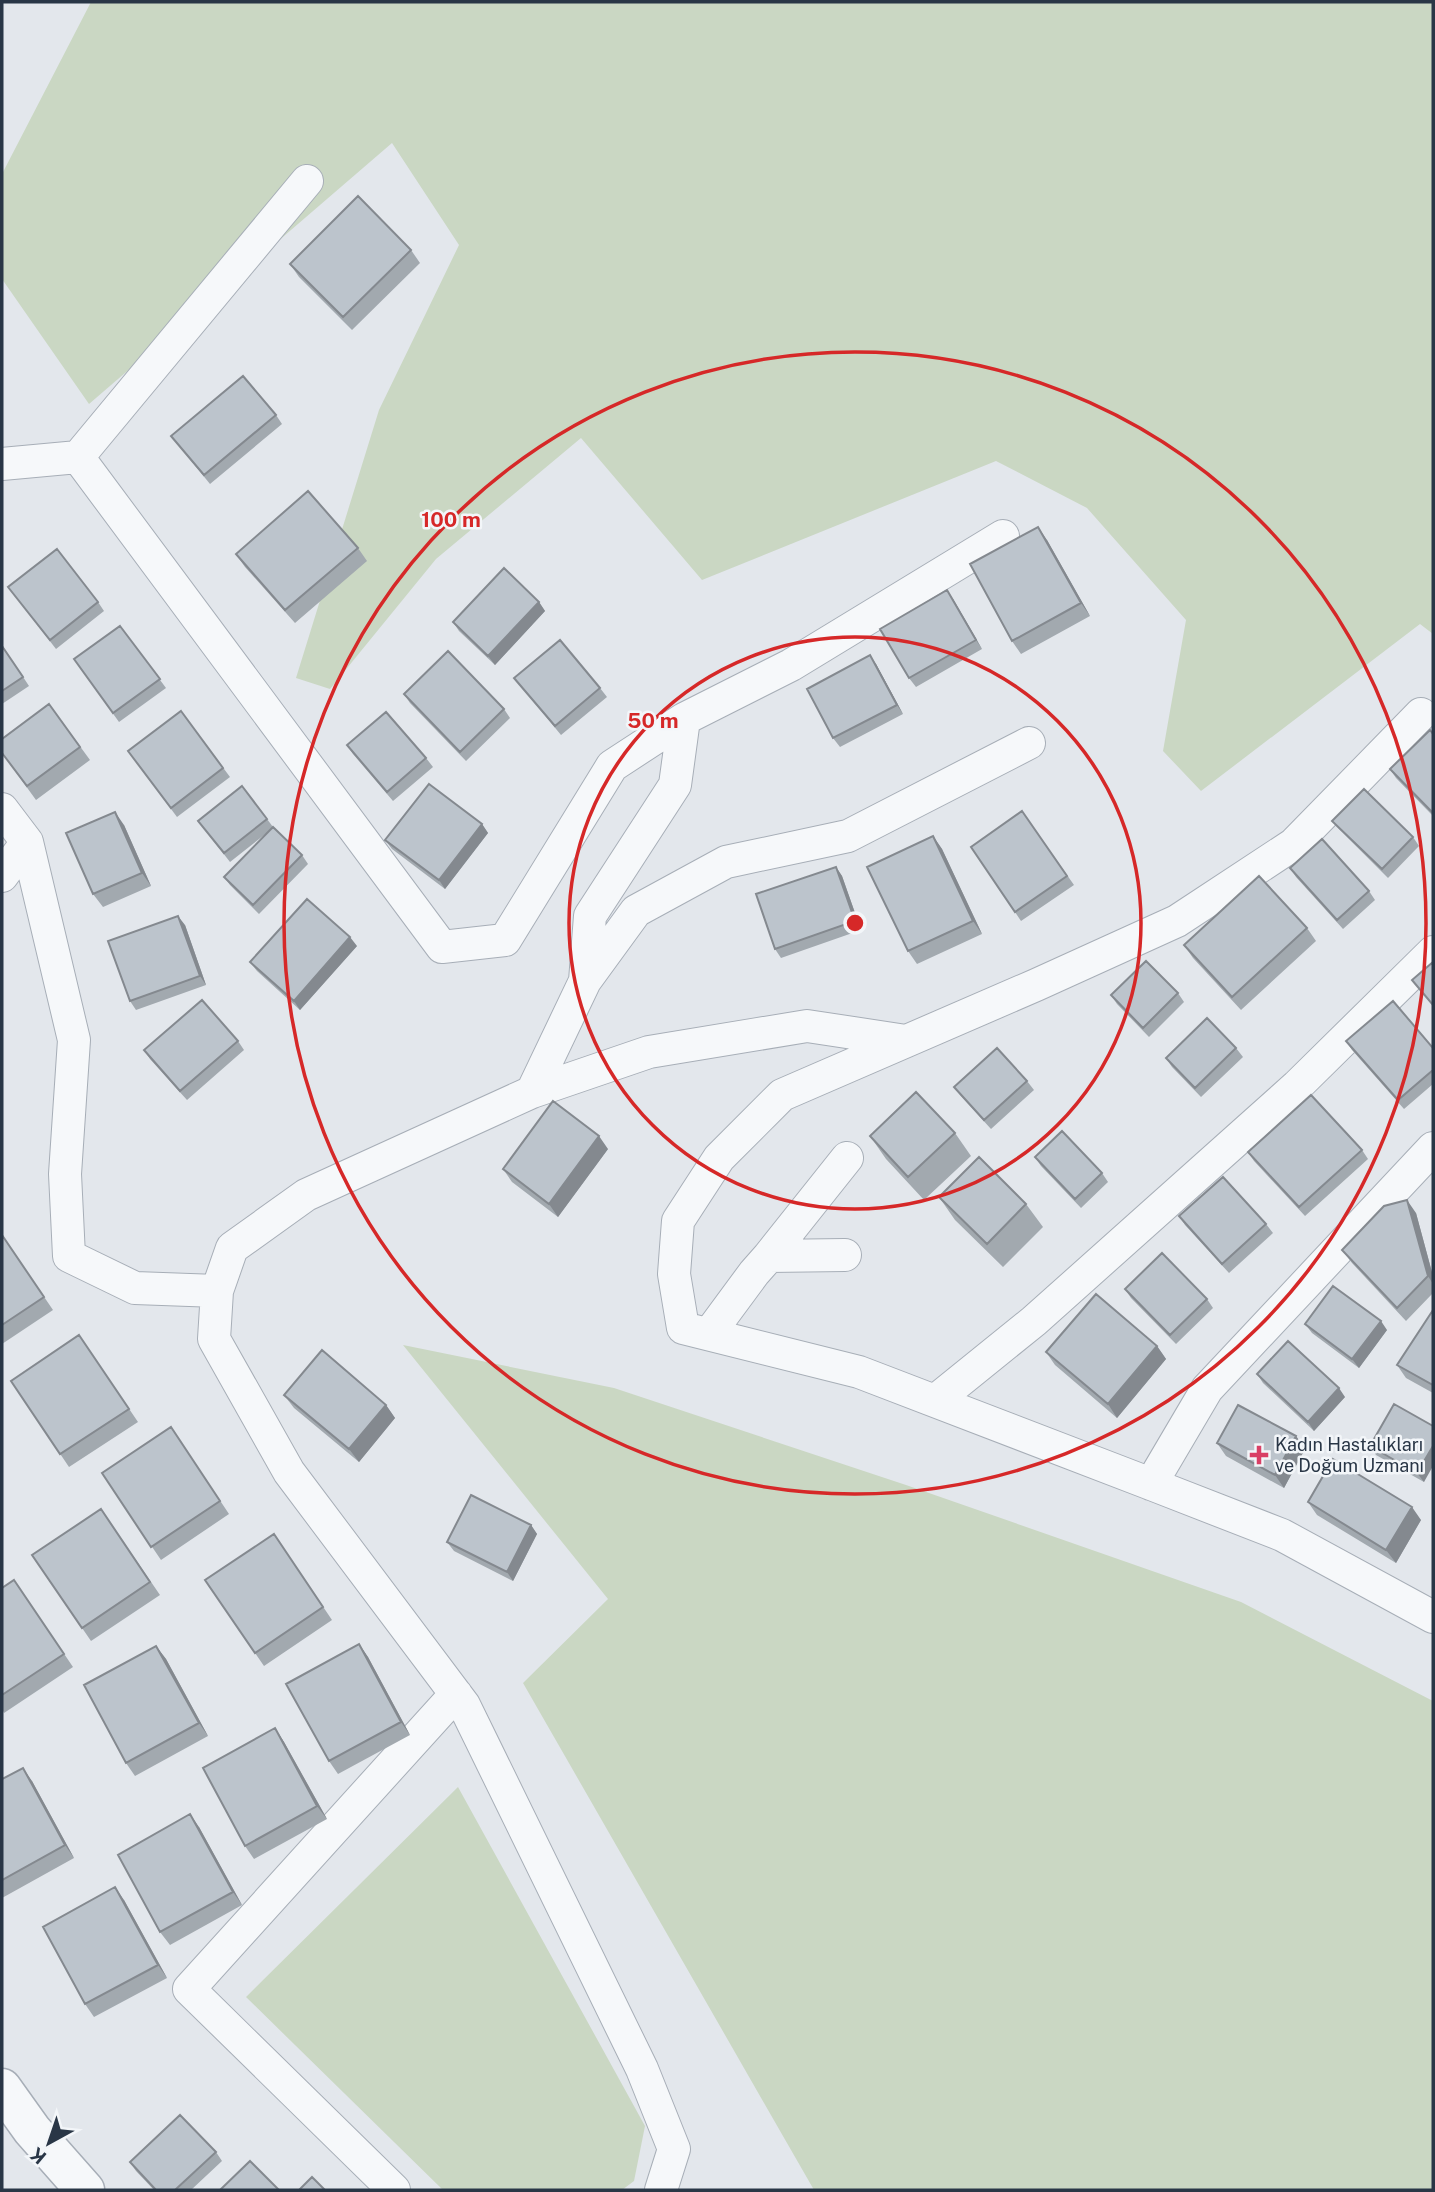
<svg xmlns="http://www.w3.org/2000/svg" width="1435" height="2192" viewBox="0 0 1435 2192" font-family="'Public Sans',sans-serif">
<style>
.green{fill:#cad7c3}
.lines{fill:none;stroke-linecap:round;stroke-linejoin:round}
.minor-casing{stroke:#a7aeb7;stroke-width:34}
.tertiary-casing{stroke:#a7aeb7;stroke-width:41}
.minor{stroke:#f6f8fa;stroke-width:32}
.tertiary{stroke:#f6f8fa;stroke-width:38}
.wall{fill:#a2a9af}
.shaded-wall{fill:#84898f}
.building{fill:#bcc4cc;stroke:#84898f;stroke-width:2}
.ring{fill:none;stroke:#d62828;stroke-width:3.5}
.poi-dot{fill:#d93f65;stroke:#f3f6f9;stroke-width:2.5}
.labels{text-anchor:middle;stroke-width:5;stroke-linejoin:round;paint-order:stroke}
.poi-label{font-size:18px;fill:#293646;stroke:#f3f6f9;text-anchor:start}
.centre{fill:#d62828;stroke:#f3f6f9;stroke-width:3.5}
.ring-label{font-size:21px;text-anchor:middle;font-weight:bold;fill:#d62828;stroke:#f3f6f9;stroke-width:5;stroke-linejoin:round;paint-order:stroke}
</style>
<rect width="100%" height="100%" fill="#e3e7ec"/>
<path class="green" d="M 91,2 L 1433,2 L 1433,634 L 1420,624 L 1201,791 L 1163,751 L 1186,620 L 1087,508 L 996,461 L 702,580 L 581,438 L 436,559 L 330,689 L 296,678 L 379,410 L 459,245 L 392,143 L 89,404 L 2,279 L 2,174 Z
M 403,1345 L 614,1388 L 906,1485 L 1241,1602 L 1433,1701 L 1433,2190 L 814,2190 L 523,1683 L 608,1599 Z
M 458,1787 L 645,2126 L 634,2181 L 622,2190 L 443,2190 L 246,1997 Z"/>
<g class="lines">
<defs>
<path id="minor" d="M 78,457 L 307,181
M 2,464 L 78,457 L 442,947 L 505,940 L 612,766 L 684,719
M 1421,714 L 1294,844 L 1177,921 L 1036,985 L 782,1095 L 719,1158 L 678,1221 L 674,1274 L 683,1328 L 859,1372 L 1151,1484 L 1282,1535 L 1433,1617
M 2,809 L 27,842 L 74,1040 L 65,1174 L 69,1256 L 135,1288 L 217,1291
M 2,876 L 27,842
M 585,981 L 590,916 L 675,785 L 684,719 L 791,665 L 1003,536
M 532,1092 L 585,981 L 636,911 L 726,862 L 848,836 L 1029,743
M 769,1256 L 847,1158
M 709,1334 L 754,1273 L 769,1256 L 845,1255
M 935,1401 L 1034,1321 L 1297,1086 L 1433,952
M 1151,1484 L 1207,1389 L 1433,1148
M 394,2190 L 189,1989 L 456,1694
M 661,2190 L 674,2149 L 642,2069 L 464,1705 L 289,1472 L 214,1339 L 217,1291 L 232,1248 L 306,1195 L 532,1092 L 649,1052 L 807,1026 L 906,1041"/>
<path id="tertiary" d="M 2,2088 L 32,2130 L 85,2190"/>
</defs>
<use href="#minor" class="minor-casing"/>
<use href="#tertiary" class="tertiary-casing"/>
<use href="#minor" class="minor"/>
<use href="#tertiary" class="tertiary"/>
</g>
<path class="wall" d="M 411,250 L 420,263 L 352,330 L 299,277 L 290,264 Z
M 276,415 L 282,424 L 210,484 L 171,436 Z
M 1047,540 L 1090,616 L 1021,654 L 1012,641 Z
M 358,548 L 367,561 L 295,623 L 245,567 L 236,554 Z
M 8,587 L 98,602 L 104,611 L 56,649 Z
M 953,599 L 982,649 L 916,687 L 909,678 Z
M 539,602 L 545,611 L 495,665 L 459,631 L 453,622 Z
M 120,626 L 166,688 L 119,722 L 74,659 Z
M 2,645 L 29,686 L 2,704 Z
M 876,664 L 903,714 L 840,747 L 833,738 Z
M 514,678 L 600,688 L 607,697 L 561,735 Z
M 404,694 L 504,709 L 510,718 L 466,761 L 410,703 Z
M 49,704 L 90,760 L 36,800 L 2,753 Z
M 181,711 L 230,777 L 177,817 L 128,751 Z
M 1433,734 L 1433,816 L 1396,778 L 1390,769 Z
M 347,745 L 426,758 L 433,767 L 393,801 L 353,754 Z
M 1022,811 L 1074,885 L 1021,921 L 971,847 Z
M 267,819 L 273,827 L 302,855 L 308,864 L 259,914 L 230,885 L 224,877 L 268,832 L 230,862 L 198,821 Z
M 1332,821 L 1413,837 L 1419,846 L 1388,878 L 1339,829 Z
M 482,824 L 488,833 L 445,889 L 392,849 L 385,840 Z
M 124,825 L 151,886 L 103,907 L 93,894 Z
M 933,836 L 942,849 L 982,934 L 917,964 L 908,951 Z
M 836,867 L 842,876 L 861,930 L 781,958 L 775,949 Z
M 1290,868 L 1369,891 L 1375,900 L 1343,929 L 1296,877 Z
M 185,925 L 206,985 L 136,1010 L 130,1001 Z
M 1307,928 L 1316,941 L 1241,1010 L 1193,958 L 1184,945 Z
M 357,946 L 300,1010 L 257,971 L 250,962 Z
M 1178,993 L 1184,1002 L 1149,1037 L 1117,1004 L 1111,995 Z
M 238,1041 L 244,1050 L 187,1100 L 150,1059 L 144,1050 Z
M 1346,1041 L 1433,1048 L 1433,1084 L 1404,1109 L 1352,1050 Z
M 1236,1048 L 1243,1057 L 1201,1097 L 1172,1067 L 1166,1058 Z
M 1027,1081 L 1034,1090 L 991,1129 L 961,1096 L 954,1087 Z
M 955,1133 L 971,1156 L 924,1200 L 886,1159 L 870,1136 Z
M 608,1149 L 558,1217 L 512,1182 L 503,1169 Z
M 1362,1150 L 1368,1159 L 1305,1216 L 1254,1161 L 1248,1152 Z
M 1035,1157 L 1102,1173 L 1108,1182 L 1081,1208 L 1041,1166 Z
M 939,1197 L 1026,1204 L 1043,1227 L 1003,1267 L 955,1220 Z
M 1416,1213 L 1433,1276 L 1433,1293 L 1406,1321 L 1352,1263 L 1342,1250 Z
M 1179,1216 L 1266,1224 L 1273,1233 L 1229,1273 L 1185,1225 Z
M 2,1235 L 53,1310 L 2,1344 Z
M 1125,1289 L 1207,1299 L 1213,1308 L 1176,1344 L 1131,1298 Z
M 1433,1310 L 1433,1393 L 1406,1378 L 1397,1365 Z
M 1305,1324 L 1387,1330 L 1359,1368 L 1312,1333 Z
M 79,1335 L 138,1422 L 69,1467 L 11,1381 Z
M 1157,1346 L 1166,1359 L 1117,1418 L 1055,1365 L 1046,1352 Z
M 1257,1374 L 1345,1397 L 1314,1431 L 1263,1383 Z
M 284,1395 L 386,1405 L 395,1418 L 359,1462 L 294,1408 Z
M 1433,1426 L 1424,1482 L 1376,1455 L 1370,1446 Z
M 171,1427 L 229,1514 L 161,1560 L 102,1473 Z
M 1296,1436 L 1305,1449 L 1284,1488 L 1226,1456 L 1217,1443 Z
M 1308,1502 L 1421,1520 L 1396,1563 L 1317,1515 Z
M 101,1509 L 160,1595 L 91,1641 L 32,1555 Z
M 531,1525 L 537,1534 L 513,1581 L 454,1551 L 447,1542 Z
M 274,1534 L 332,1620 L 264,1666 L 205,1580 Z
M 14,1580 L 73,1667 L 4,1713 L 2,1709 L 2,1588 Z
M 359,1644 L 368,1657 L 410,1735 L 338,1774 L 329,1761 Z
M 156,1646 L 166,1659 L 208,1736 L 135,1776 L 126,1763 Z
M 275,1728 L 284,1742 L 327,1819 L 254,1859 L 245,1846 Z
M 2,1779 L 32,1781 L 74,1858 L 2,1898 Z
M 199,1827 L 242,1905 L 170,1945 L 160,1932 Z
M 124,1900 L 167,1978 L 94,2017 L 85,2004 Z
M 216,2152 L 222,2161 L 191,2190 L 154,2190 L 136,2171 L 130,2162 Z"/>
<path class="shaded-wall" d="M 1038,527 L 1047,540 L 1090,616 L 1081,603 Z
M 947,590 L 953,599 L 982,649 L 976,640 Z
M 539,602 L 545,611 L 495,665 L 488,656 Z
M 870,655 L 876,664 L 903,714 L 897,705 Z
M 115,812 L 124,825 L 151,886 L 142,873 Z
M 482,824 L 488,833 L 445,889 L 439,880 Z
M 933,836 L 942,849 L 982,934 L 973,921 Z
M 836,867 L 842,876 L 861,930 L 855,921 Z
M 178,916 L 185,925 L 206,985 L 200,976 Z
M 350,937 L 357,946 L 300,1010 L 294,1001 Z
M 599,1136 L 608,1149 L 558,1217 L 549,1204 Z
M 1407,1200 L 1416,1213 L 1433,1276 L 1433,1284 L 1428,1276 Z
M 1381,1321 L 1387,1330 L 1359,1368 L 1352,1359 Z
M 1157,1346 L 1166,1359 L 1117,1418 L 1108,1404 Z
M 1339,1388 L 1345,1397 L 1314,1431 L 1308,1422 Z
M 386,1405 L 395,1418 L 359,1462 L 349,1449 Z
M 1296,1436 L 1305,1449 L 1284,1488 L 1275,1475 Z
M 1433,1446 L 1433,1466 L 1424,1482 L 1417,1473 Z
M 1412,1507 L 1421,1520 L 1396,1563 L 1386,1550 Z
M 531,1525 L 537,1534 L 513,1581 L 507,1572 Z
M 359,1644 L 368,1657 L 410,1735 L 401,1722 Z
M 156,1646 L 166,1659 L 208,1736 L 199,1723 Z
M 275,1728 L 284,1742 L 327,1819 L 317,1806 Z
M 23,1768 L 32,1781 L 74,1858 L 65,1845 Z
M 190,1814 L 199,1827 L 242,1905 L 233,1892 Z
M 115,1887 L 124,1900 L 167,1978 L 158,1965 Z"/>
<path class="building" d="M 358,196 L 411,250 L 343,317 L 290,264 Z
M 243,376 L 276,415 L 204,475 L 171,436 Z
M 308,491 L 358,548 L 285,610 L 236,554 Z
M 1038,527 L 1081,603 L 1012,641 L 970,564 Z
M 57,549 L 98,602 L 50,640 L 8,587 Z
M 504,568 L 539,602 L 488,656 L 453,622 Z
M 947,590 L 976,640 L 909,678 L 880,629 Z
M 120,626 L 160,679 L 113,713 L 74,659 Z
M 560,640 L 600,688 L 555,726 L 514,678 Z
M 2,646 L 23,677 L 2,691 Z
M 448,651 L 504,709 L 460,752 L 404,694 Z
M 870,655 L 897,705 L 833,738 L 807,689 Z
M 49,704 L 80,747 L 27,786 L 2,753 L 2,739 Z
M 181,711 L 223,768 L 171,808 L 128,751 Z
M 386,712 L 426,758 L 387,792 L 347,745 Z
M 1430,730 L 1433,734 L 1433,813 L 1390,769 Z
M 429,784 L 482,824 L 439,880 L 385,840 Z
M 242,786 L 267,819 L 224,853 L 198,821 Z
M 1364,789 L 1413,837 L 1382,869 L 1332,821 Z
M 1022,811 L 1067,876 L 1015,912 L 971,847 Z
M 115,812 L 142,873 L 93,894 L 66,833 Z
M 273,827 L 302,855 L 253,905 L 224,877 Z
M 933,836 L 973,921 L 908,951 L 867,867 Z
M 1322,839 L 1369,891 L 1337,920 L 1290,868 Z
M 836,867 L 855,921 L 775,949 L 756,894 Z
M 1259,876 L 1307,928 L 1232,997 L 1184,945 Z
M 307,899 L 350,937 L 294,1001 L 250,962 Z
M 178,916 L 200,976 L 130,1001 L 108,941 Z
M 1146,961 L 1178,993 L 1143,1028 L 1111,995 Z
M 1433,962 L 1433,1005 L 1412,980 Z
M 202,1000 L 238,1041 L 180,1091 L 144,1050 Z
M 1393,1001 L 1433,1048 L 1433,1070 L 1398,1100 L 1346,1041 Z
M 1207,1018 L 1236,1048 L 1195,1088 L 1166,1058 Z
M 997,1048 L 1027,1081 L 984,1120 L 954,1087 Z
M 916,1092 L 955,1133 L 908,1177 L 870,1136 Z
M 1311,1095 L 1362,1150 L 1299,1207 L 1248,1152 Z
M 553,1101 L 599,1136 L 549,1204 L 503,1169 Z
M 1062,1131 L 1102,1173 L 1075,1199 L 1035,1157 Z
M 979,1157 L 1026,1204 L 987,1244 L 939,1197 Z
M 1223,1177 L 1266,1224 L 1222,1264 L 1179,1216 Z
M 1407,1200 L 1428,1276 L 1397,1308 L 1342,1250 L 1384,1206 Z
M 2,1235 L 44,1297 L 2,1325 Z
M 1162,1253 L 1207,1299 L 1170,1335 L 1125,1289 Z
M 1333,1286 L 1381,1321 L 1352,1359 L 1305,1324 Z
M 1096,1294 L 1157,1346 L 1108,1404 L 1046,1352 Z
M 1433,1310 L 1433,1385 L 1397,1365 Z
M 79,1335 L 129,1409 L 60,1454 L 11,1381 Z
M 1288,1341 L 1339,1388 L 1308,1422 L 1257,1374 Z
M 322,1350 L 386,1405 L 349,1449 L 284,1395 Z
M 1394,1404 L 1433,1426 L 1433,1446 L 1417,1473 L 1370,1446 Z
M 1238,1405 L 1296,1436 L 1275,1475 L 1217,1443 Z
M 171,1427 L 220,1501 L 151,1547 L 102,1473 Z
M 1333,1459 L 1412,1507 L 1386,1550 L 1308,1502 Z
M 471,1495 L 531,1525 L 507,1572 L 447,1542 Z
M 101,1509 L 150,1582 L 82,1628 L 32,1555 Z
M 274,1534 L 323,1607 L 255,1653 L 205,1580 Z
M 14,1580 L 64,1654 L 2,1695 L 2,1588 Z
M 359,1644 L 401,1722 L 329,1761 L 286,1684 Z
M 156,1646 L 199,1723 L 126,1763 L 84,1685 Z
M 275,1728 L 317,1806 L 245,1846 L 203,1768 Z
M 23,1768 L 65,1845 L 2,1880 L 2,1779 Z
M 190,1814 L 233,1892 L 160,1932 L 118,1855 Z
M 115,1887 L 158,1965 L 85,2004 L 43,1927 Z
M 180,2115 L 216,2152 L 175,2190 L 156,2190 L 130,2162 Z
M 250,2161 L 279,2190 L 220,2190 Z
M 312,2177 L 325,2190 L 299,2190 Z"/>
<g class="ring">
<circle cx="855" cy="923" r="286"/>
<circle cx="855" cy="923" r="571"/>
</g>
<path class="poi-dot" d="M1255.5 1444.5h7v7h7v7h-7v7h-7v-7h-7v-7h7z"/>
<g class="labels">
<g class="poi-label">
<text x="1275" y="1451">Kadın Hastalıkları<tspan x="1275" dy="21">ve Doğum Uzmanı</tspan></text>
</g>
</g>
<circle cx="855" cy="923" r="10" class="centre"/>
<g class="ring-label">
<text x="451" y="527">100 m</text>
<text x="653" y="728">50 m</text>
</g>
<rect width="1435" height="2192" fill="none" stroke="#293646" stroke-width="7"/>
<g transform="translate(49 2143) rotate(220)" stroke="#f3f6f9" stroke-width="5" paint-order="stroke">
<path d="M0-5L12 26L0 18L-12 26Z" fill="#293646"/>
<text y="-10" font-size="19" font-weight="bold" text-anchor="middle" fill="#293646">K</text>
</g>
</svg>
